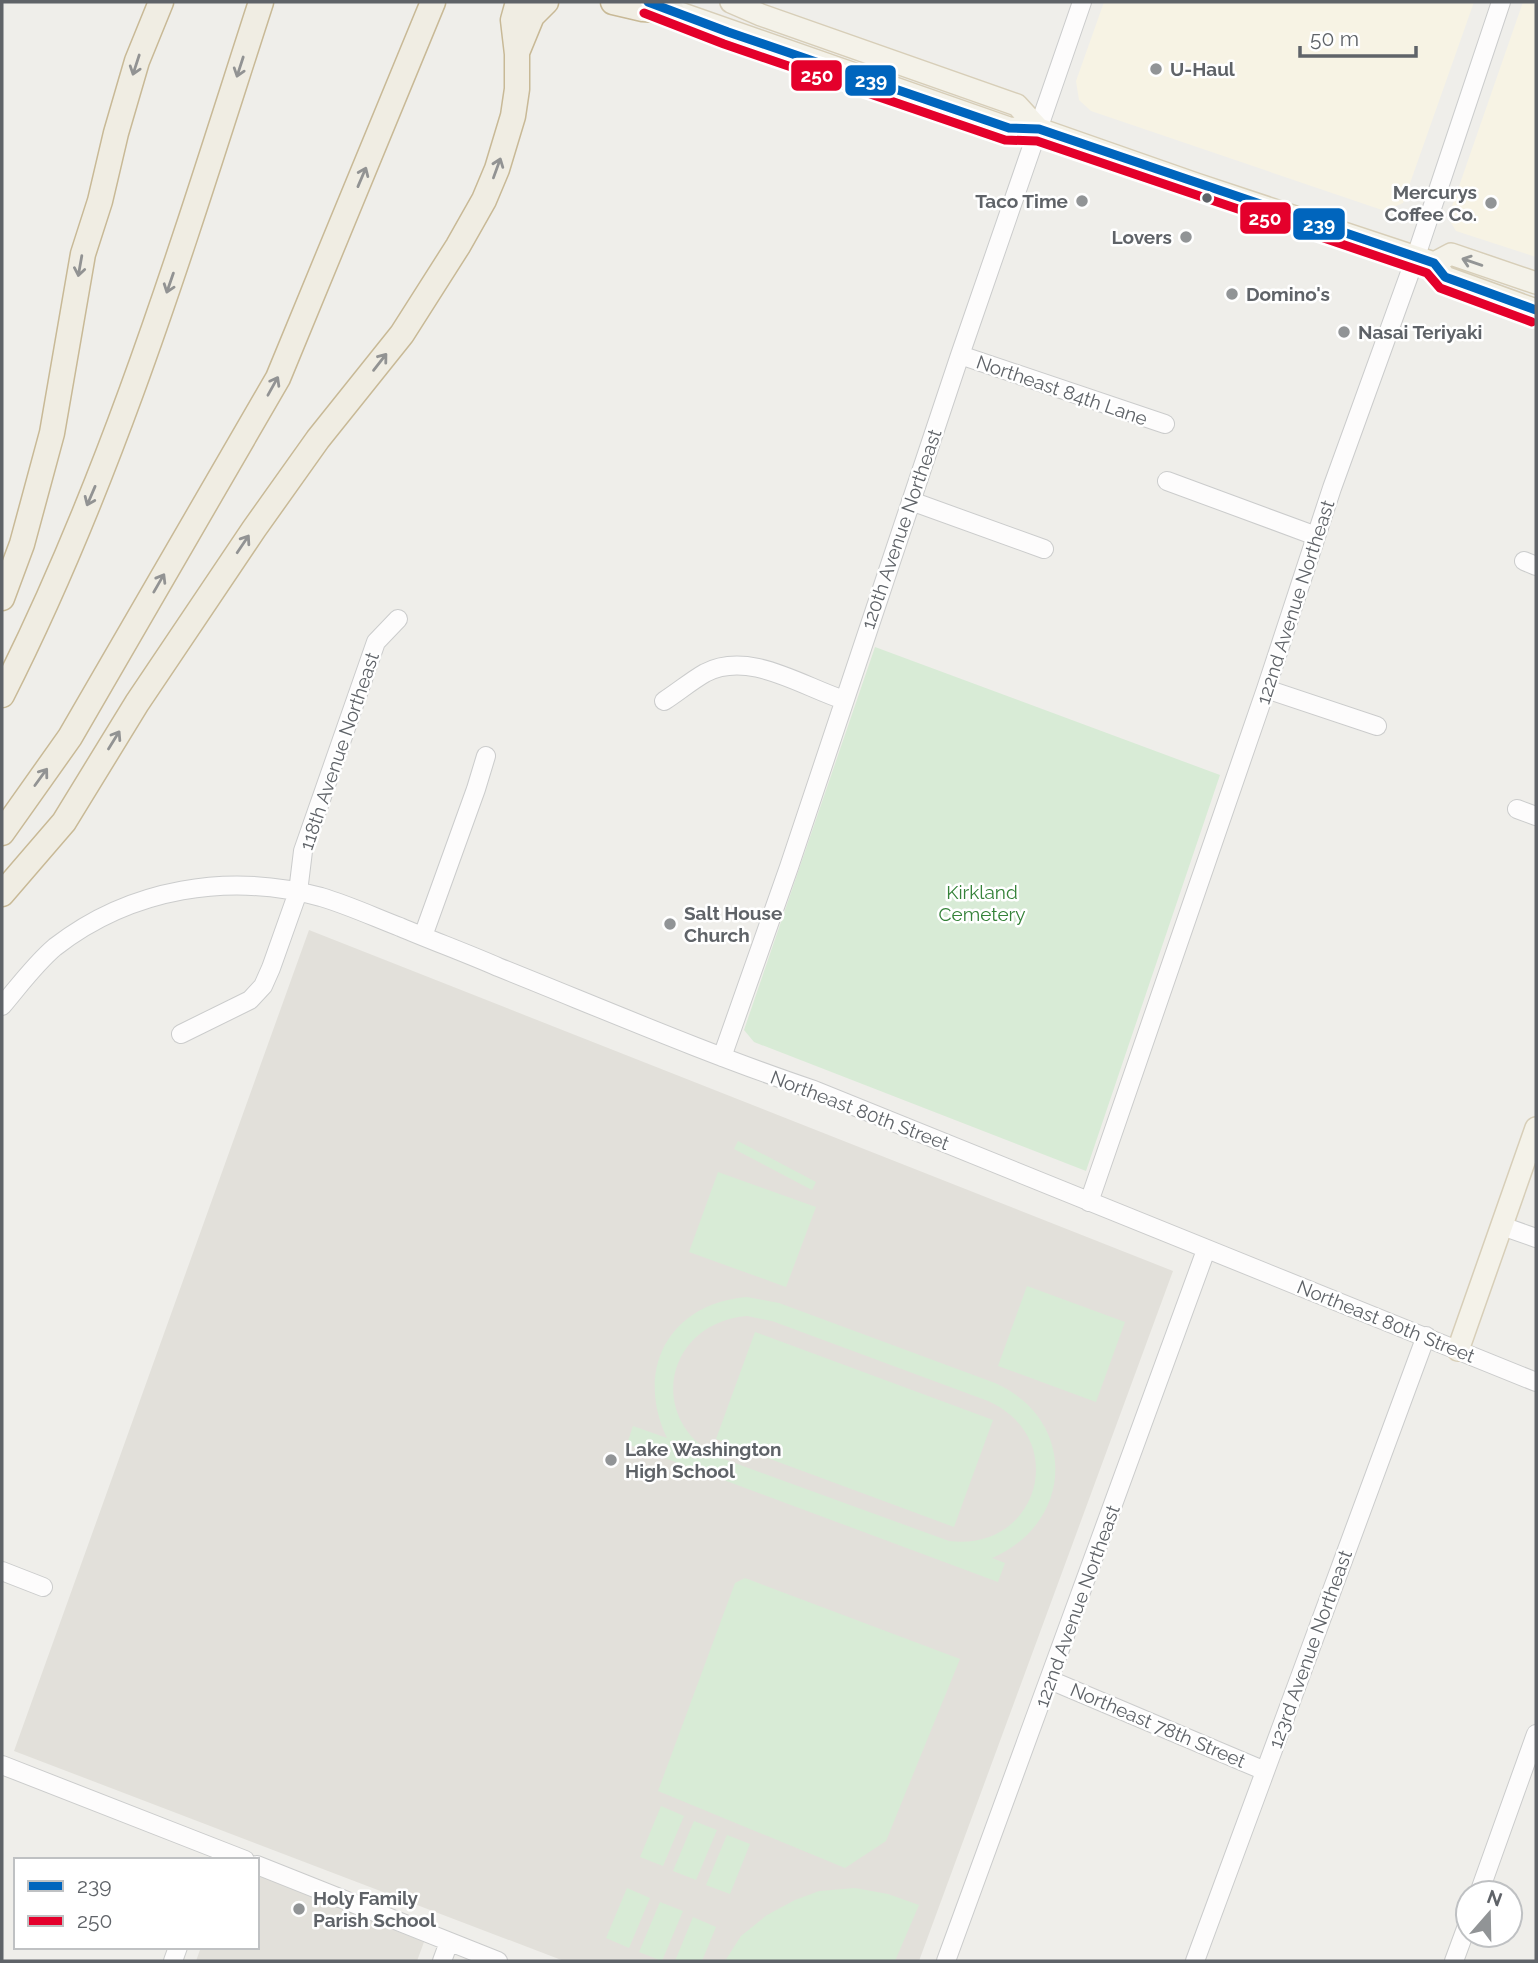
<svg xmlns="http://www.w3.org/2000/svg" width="1538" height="1963" viewBox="0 0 1538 1963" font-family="Raleway,sans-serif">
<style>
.commercial{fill:#f7f3e4}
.education{fill:#e2e0da}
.green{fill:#d8ebd6;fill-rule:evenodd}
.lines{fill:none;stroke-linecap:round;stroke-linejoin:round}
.minor-casing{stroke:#cbcccc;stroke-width:20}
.major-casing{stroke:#d7ceb8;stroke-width:24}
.highway-casing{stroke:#c8b996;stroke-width:27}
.minor{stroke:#fdfcfc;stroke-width:18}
.major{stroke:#f4f2e9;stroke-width:21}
.highway{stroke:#f0ede3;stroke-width:24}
.bus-1-casing{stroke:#fff;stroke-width:14}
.bus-2-casing{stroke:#fff;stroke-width:14}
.bus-1{stroke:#0065bd;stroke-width:9}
.bus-2{stroke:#e4002b;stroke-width:9}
.oneway{stroke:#929393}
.oneway2{stroke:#939595}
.poi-dot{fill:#919496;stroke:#fff;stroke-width:2.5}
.bus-dot{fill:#5f6368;stroke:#fff;stroke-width:2.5}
.labels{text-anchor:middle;stroke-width:5;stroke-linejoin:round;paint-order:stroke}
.poi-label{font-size:19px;font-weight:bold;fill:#5f6368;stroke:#fff;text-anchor:start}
.street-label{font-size:19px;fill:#5f6368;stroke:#fff}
.park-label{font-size:19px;fill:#348238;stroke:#fff}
.line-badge{stroke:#fff;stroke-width:2.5}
.badge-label{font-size:19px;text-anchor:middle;font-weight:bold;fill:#fff}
</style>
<rect width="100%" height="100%" fill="#efeeea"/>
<path class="commercial" d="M 1104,2 L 1474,2 L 1403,203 L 1385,211 L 1091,111 L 1079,100 L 1076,81 Z
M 1523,2 L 1536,2 L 1536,257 L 1456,231 L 1448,218 Z"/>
<path class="education" d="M 309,930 L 1173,1271 L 919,1961 L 564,1961 L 14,1751 Z
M 257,1875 L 424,1942 L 417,1961 L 196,1961 L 201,1947 L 257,1947 Z"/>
<path class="green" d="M 875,647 L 1220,775 L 1086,1171 L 754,1042 L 744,1030 Z
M 738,1141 L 816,1182 L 812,1190 L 734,1149 Z
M 718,1172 L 816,1207 L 786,1287 L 689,1252 Z
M 1027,1286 L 1125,1322 L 1096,1402 L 998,1366 Z
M 747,1297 L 779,1303 L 995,1383 C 1078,1420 1074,1523 992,1558 L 1005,1563 L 998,1582 L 627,1444 L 633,1426 L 667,1438 C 634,1369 670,1303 747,1297 ZM 747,1316 L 772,1321 L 988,1401 C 1071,1438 1039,1552 949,1541 L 721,1458 C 645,1422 664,1323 747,1316 Z
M 755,1332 L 993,1420 L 954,1527 L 716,1439 Z
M 745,1578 L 960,1659 L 886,1841 L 845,1868 L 658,1791 L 735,1583 Z
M 661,1806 L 684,1816 L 663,1866 L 640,1857 Z
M 694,1821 L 717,1830 L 696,1880 L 673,1871 Z
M 727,1835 L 750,1844 L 730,1894 L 706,1885 Z
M 627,1888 L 650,1898 L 629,1948 L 606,1938 Z
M 855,1888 L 888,1894 L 919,1905 L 895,1961 L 725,1961 L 741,1936 L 767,1915 L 795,1900 L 819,1891 Z
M 660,1902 L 683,1911 L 662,1961 L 639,1952 Z
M 693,1917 L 716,1927 L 702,1961 L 675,1961 Z"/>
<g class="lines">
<defs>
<path id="minor" d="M 960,355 L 1165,424
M 1167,481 L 1316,536
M 911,501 L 1044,549
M 1524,561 L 1536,566
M 1266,689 L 1377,726
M 664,701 C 678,692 691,681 705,673 C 749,650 801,686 844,700
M 1517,809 L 1536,816
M 423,936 L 476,789 L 486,756
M 2,1006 C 19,986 35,964 55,947 C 131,888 229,872 321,897 C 348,905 374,917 400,927 C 433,941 466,953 498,967 C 603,1009 707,1054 814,1090 L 1536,1382
M 181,1034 L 250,1000 L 263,986 L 271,968 L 298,892 L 303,851 L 376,642 L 398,619
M 722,1057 L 789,867 L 960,355 L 1082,2
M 1089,1202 L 1266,689 L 1332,488 L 1416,256 L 1501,2
M 1502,1226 L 1536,1238
M 2,1571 L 43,1587
M 1050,1680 L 1265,1771
M 2,1765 L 245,1860
M 257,1865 L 498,1961
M 1479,1893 L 1536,1734
M 173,1961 L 178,1947
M 442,1961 L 449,1942
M 946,1961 L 1206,1250
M 1195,1961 L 1426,1336
M 1454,1961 L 1468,1923"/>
<path id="major" d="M 731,2 L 761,15 L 1017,105 L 1039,129
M 657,5 L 1009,128 L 1039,129 L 1196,184 L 1434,263 L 1445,277 L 1536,310
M 1434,263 L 1451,254 L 1536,283
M 1458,1350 L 1536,1128"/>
<path id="highway" d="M 613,2 L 643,9 L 672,11
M 518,50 L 532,16 L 546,2
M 2,598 L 22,544 L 52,433 L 83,254 L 100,201 L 116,133 L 137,61 L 161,2
M 2,695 C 114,474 185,237 261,2
M 2,833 L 70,737 L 278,378 L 433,2
M 2,894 L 64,822 L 137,703 L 254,529 L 318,439 L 402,334 L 458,246 L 484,200 L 497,169 L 513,116 L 517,89 L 517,54 L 513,20 L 518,2"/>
</defs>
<use href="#minor" class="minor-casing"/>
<use href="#major" class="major-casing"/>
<use href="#highway" class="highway-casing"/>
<use href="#minor" class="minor"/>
<use href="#major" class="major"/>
<use href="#highway" class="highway"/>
<defs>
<path id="bus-1" d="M 648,2 L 728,32 L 1009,128 L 1039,129 L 1434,263 L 1445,277 L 1536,310"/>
<path id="bus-2" d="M 644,13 L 724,44 L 1005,140 L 1037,141 L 1427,273 L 1440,288 L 1532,322"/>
</defs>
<use href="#bus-1" class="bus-1-casing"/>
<use href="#bus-2" class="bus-2-casing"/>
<use href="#bus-1" class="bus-1"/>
<use href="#bus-2" class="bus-2"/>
</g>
<defs><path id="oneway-shaft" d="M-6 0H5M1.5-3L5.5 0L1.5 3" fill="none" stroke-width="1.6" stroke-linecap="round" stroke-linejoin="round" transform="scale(1.75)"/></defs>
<g class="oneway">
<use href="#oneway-shaft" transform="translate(136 65) rotate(108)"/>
<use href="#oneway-shaft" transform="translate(240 67) rotate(108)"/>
<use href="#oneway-shaft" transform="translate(497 168) rotate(-70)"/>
<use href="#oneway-shaft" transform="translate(362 177) rotate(-67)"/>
<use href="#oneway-shaft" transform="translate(80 266) rotate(100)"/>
<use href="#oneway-shaft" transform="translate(170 283) rotate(109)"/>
<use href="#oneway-shaft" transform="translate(380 362) rotate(-52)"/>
<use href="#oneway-shaft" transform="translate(273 386) rotate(-61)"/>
<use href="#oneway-shaft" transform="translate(91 496) rotate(113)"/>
<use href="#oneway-shaft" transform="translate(243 544) rotate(-56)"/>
<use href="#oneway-shaft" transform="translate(159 583) rotate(-60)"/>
<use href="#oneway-shaft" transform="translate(114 740) rotate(-58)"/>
<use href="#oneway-shaft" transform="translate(41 777) rotate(-54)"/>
</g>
<use class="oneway2" href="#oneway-shaft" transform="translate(1472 262) rotate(-161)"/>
<g class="poi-dot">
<circle cx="1156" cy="69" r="7"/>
<circle cx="1082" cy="201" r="7"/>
<circle cx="1491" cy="203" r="7"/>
<circle cx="1186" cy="237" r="7"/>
<circle cx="1232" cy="294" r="7"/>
<circle cx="1344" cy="332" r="7"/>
<circle cx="670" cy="924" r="7"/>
<circle cx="611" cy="1460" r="7"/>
<circle cx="299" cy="1909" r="7"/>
</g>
<circle class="bus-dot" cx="1207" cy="198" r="6"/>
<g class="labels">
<g class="poi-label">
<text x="1170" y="76">U-Haul</text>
<text x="1477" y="199" text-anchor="end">Mercurys<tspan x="1477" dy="22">Coffee Co.</tspan></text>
<text x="1068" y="208" text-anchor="end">Taco Time</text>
<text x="1172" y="244" text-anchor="end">Lovers</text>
<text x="1246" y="301">Domino's</text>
<text x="1358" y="339">Nasai Teriyaki</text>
<text x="684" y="920">Salt House<tspan x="684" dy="22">Church</tspan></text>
<text x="625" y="1456">Lake Washington<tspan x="625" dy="22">High School</tspan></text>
<text x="313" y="1905">Holy Family<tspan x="313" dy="22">Parish School</tspan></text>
</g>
<g class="street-label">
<text transform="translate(1062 390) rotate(19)" y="7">Northeast 84th Lane</text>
<text transform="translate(901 529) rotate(-71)" y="7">120th Avenue Northeast</text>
<text transform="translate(1295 602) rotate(-72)" y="7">122nd Avenue Northeast</text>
<text transform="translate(339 751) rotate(-71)" y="7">118th Avenue Northeast</text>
<text transform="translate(860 1110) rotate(21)" y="7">Northeast 80th Street</text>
<text transform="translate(1386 1321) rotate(22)" y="7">Northeast 80th Street</text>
<text transform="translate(1077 1606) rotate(-70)" y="7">122nd Avenue Northeast</text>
<text transform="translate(1310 1649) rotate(-70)" y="7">123rd Avenue Northeast</text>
<text transform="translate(1158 1725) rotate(23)" y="7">Northeast 78th Street</text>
</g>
<g class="park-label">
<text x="982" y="899">Kirkland<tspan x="982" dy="22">Cemetery</tspan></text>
</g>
</g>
<g class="line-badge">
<rect x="790" y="59" width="53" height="33" rx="7" fill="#e4002b"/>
<rect x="844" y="64" width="53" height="33" rx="7" fill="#0065bd"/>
<rect x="1239" y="201" width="53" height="34" rx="7" fill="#e4002b"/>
<rect x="1292" y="207" width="54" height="34" rx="7" fill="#0065bd"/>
</g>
<g class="badge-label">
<text x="817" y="82">250</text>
<text x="871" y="87">239</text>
<text x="1265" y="225">250</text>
<text x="1319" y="231">239</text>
</g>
<rect width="1538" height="1963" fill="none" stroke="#5f6368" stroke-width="7"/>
<rect x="14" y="1858" width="245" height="91" fill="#ffffff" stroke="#bfc1c3" stroke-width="2"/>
<rect x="28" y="1881" width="35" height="10" fill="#0065bd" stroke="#bfc1c3" stroke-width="2"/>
<text x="77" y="1893" font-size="21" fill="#5f6368">239</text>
<rect x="28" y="1916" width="35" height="10" fill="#e4002b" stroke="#bfc1c3" stroke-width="2"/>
<text x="77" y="1928" font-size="21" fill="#5f6368">250</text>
<g transform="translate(1489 1914) rotate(20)"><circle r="33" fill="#ffffff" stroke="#bfc1c3" stroke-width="2"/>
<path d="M0-5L12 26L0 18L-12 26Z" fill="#919496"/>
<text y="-10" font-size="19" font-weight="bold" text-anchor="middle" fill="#5f6368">N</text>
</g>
<path d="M1300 46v10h116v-10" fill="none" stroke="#5f6368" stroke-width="3.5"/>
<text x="1310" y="46" font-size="21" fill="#5f6368" stroke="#ffffff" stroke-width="5" paint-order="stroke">50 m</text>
</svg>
